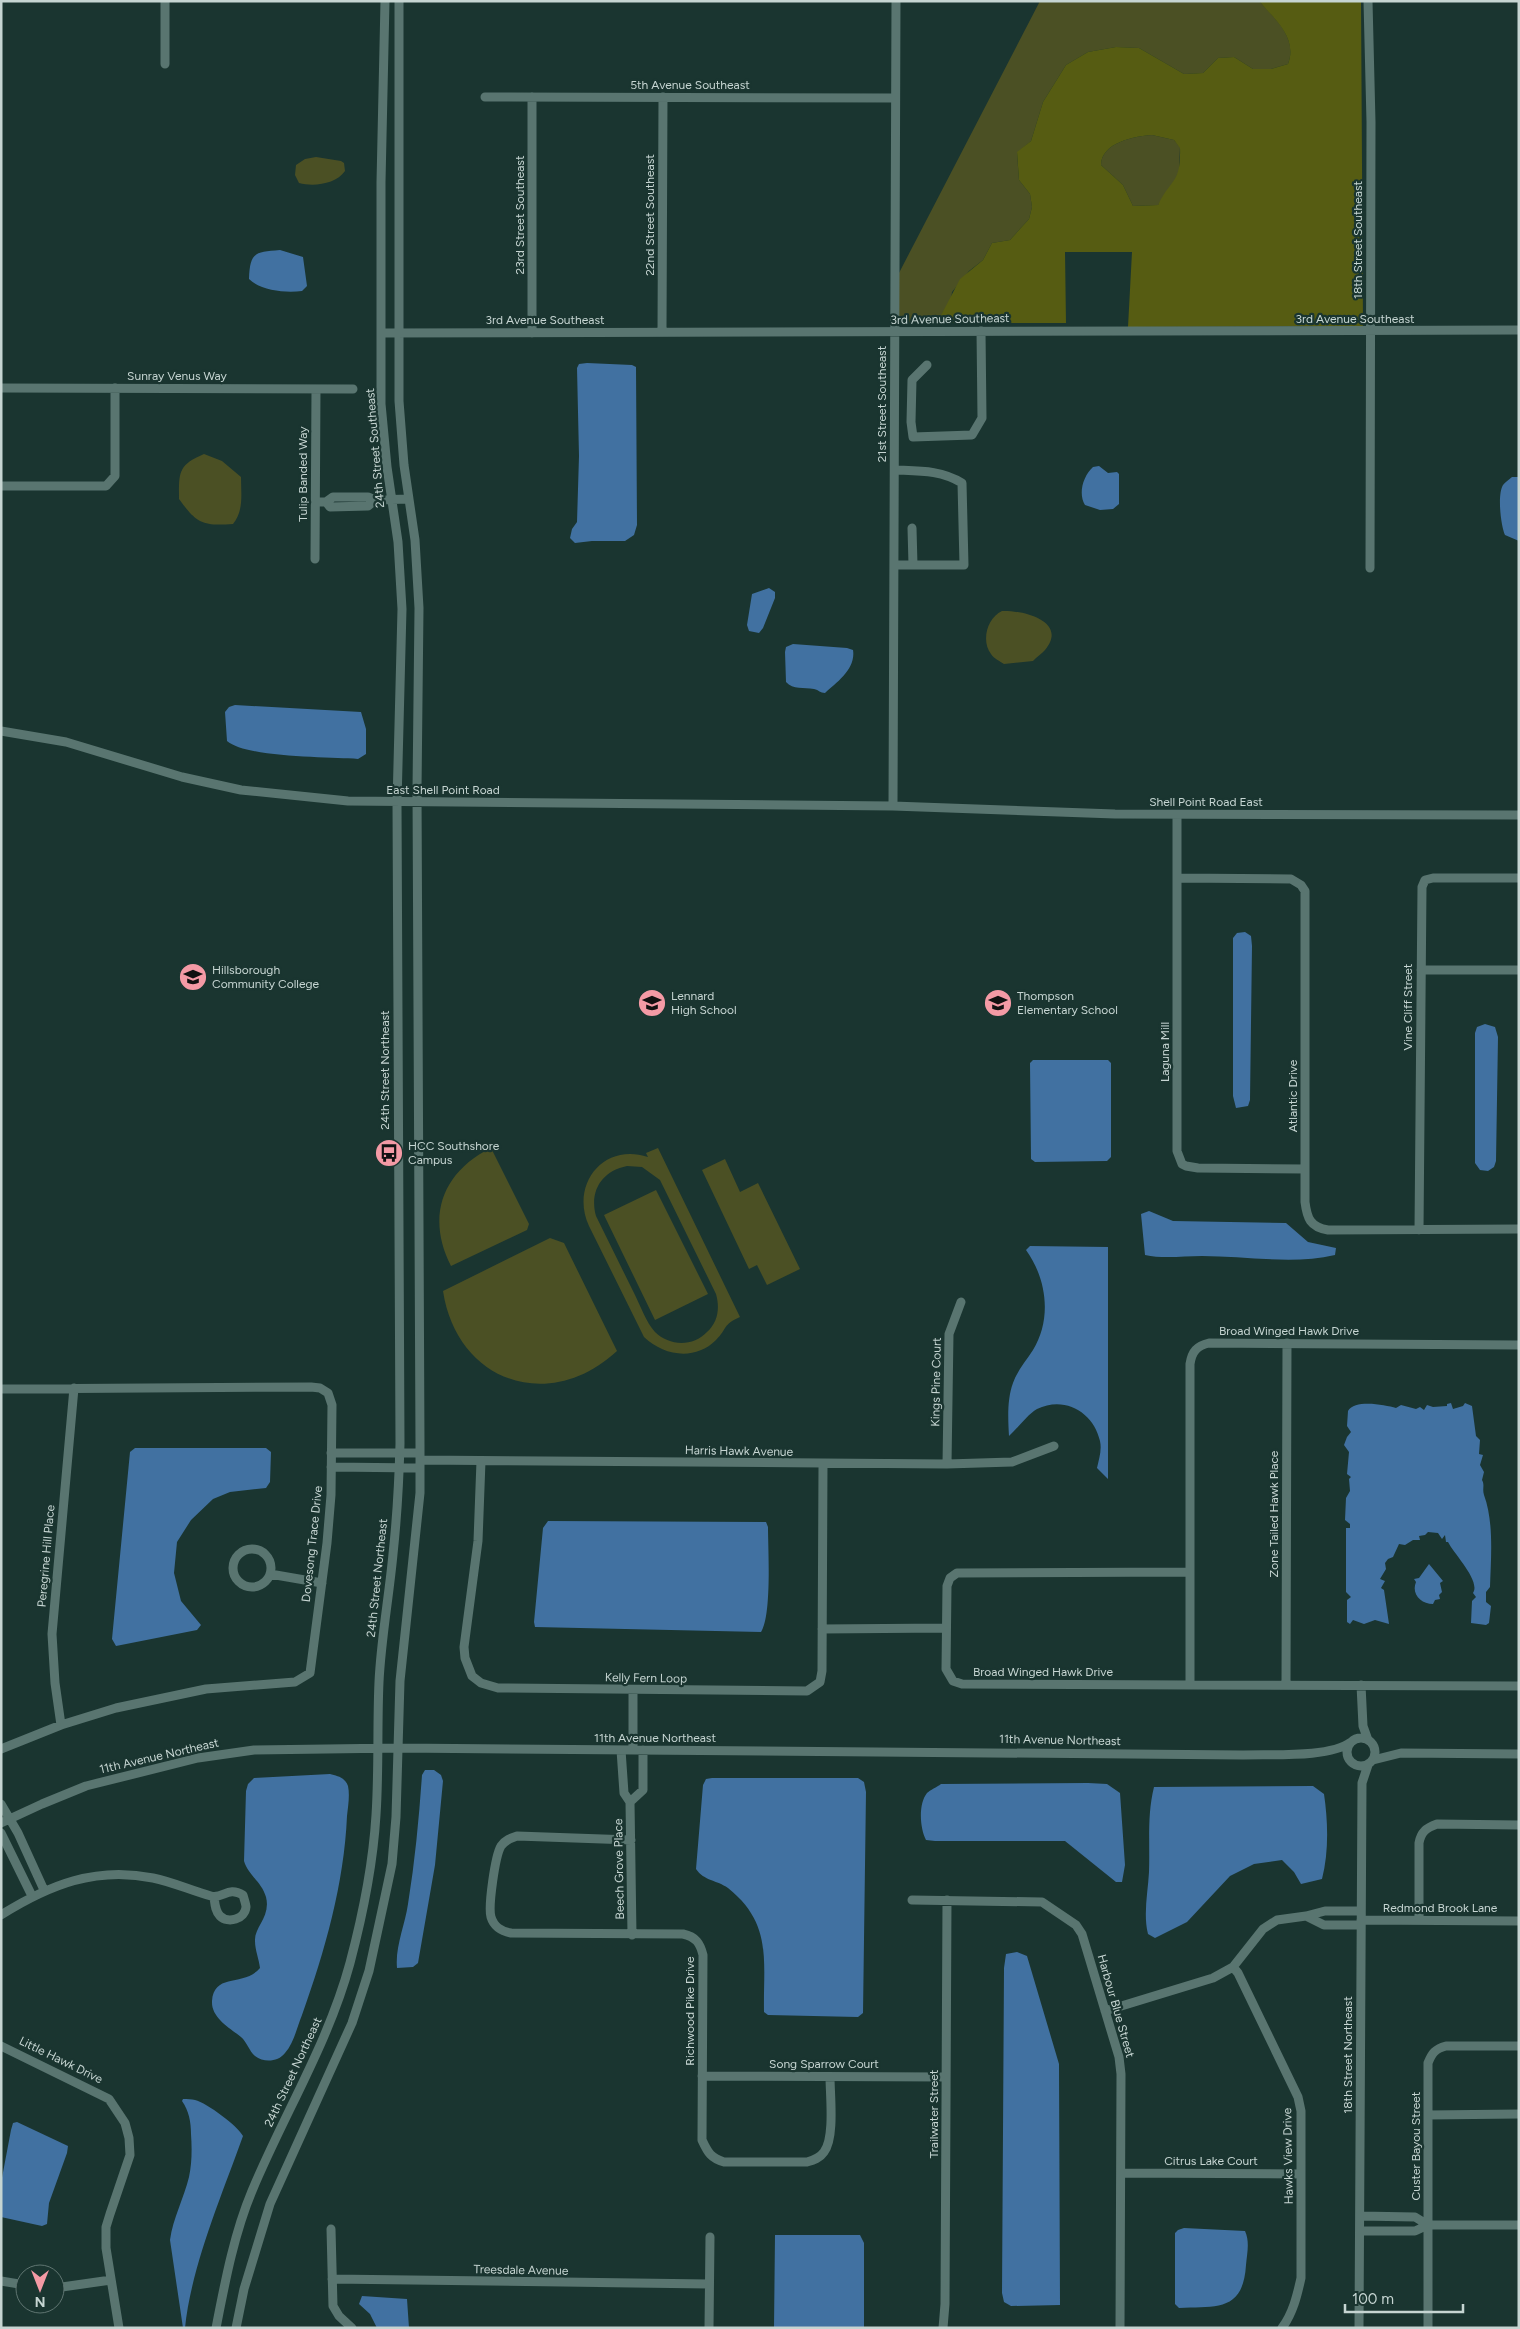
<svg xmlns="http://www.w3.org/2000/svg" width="1520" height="2329" viewBox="0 0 1520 2329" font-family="Figtree,sans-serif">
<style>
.green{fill:#4b5024;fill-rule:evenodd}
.forest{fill:#565c12;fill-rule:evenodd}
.water{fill:#4171a1}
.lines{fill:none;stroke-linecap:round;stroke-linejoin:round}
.minor{stroke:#597570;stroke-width:9}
.labels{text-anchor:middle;stroke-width:4.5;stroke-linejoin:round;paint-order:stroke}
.street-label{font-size:12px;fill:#c6d5d2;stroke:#1a3530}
.poi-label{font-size:12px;fill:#c6d5d2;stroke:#1a3530;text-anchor:start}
</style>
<rect width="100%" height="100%" fill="#1a3530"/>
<path class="green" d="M 1040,1 L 1259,1 C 1275,19 1298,38 1288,64 L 1271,69 L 1253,69 L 1234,57 L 1218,58 L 1203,73 L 1184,74 L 1139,48 L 1116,47 L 1088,52 L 1066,65 L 1043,102 L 1031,141 L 1017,153 L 1019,180 L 1030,194 L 1032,207 L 1029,219 L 1010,240 L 992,243 L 983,260 L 969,271 L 952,292 L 951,299 L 937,323 L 899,323 L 899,273 Z
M 1152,135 L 1174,140 L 1180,147 L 1179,172 L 1176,180 L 1158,205 L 1133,206 L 1123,185 L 1101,165 C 1101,143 1134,136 1152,135 Z
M 316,157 L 341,161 L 344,163 L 345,171 C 336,184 314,187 299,183 L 295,175 L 296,165 L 305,159 Z
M 204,454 L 222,461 L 241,477 C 241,493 244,511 233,524 C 203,526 197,524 179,499 C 179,472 178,465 204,454 Z
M 1002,611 C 1022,610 1069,621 1045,650 C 1042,654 1036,657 1033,661 L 1004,664 C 1000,661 994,659 991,654 C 981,641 987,618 1002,611 Z
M 491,1148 L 529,1224 L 527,1230 L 451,1266 C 426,1217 442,1172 491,1148 Z
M 658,1148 L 740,1317 C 722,1325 728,1328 716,1340 C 695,1361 664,1356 644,1337 L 589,1226 C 570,1185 603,1142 648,1157 L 646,1153 ZM 627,1166 L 642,1167 L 660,1180 L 716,1294 C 720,1308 718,1322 707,1332 C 693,1347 669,1346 655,1332 C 646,1322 641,1307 635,1295 C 622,1269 609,1242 596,1216 C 589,1191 602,1171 627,1166 Z
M 725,1159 L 740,1192 L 758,1183 L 800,1269 L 767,1285 L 757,1265 L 749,1269 L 702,1170 Z
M 656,1190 L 708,1294 L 655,1320 L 604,1215 Z
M 550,1238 L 564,1243 L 617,1351 C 549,1414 457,1382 443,1291 Z"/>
<path class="forest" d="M 1259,1 L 1361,1 L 1363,326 L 1128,327 L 1132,252 L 1065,252 L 1066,323 L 937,323 L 960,279 L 983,260 L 992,243 L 1010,240 L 1029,219 L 1032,207 L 1030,194 L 1019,180 L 1017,152 L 1031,141 L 1043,102 L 1066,65 L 1088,52 L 1116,47 L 1139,48 L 1184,74 L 1203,73 L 1218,58 L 1234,57 L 1253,69 L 1271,69 L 1288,64 C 1298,38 1274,19 1259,1 ZM 1152,135 L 1174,140 L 1180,148 C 1181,184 1171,178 1158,205 L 1133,206 L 1123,185 L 1101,165 C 1101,143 1134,136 1152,135 Z"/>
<path class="water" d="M 280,250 L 303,257 L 307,286 L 302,291 C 286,293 261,291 249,279 C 250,252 255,252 280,250 Z
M 587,363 L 632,365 L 636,367 L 637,525 L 634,535 L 625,541 L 592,541 L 575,543 L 570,538 L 572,529 L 577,522 L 579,456 L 577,368 L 579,364 Z
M 1099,466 L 1108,473 L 1117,472 L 1119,474 L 1119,504 L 1113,509 L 1100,510 L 1085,505 C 1078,494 1083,476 1093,467 Z
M 1512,477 L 1519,477 L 1519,541 L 1505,535 C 1501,526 1497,495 1503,485 C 1505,482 1509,480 1512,477 Z
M 769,588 L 775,592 L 775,598 L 763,628 L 759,633 L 749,631 L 747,625 L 752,594 Z
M 793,644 L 847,648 L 853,650 C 856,669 837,682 825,693 C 820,693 819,690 814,689 C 804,687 793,690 786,682 L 785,652 L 786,647 Z
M 235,705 L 361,712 L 366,729 L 366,754 L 358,759 C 330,757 247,758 227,741 L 225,712 L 229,707 Z
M 1245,932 L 1251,936 L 1252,946 L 1250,1100 L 1248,1106 L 1236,1108 L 1233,1096 L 1233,938 L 1237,933 Z
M 1485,1024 L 1495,1027 L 1498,1037 L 1496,1161 L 1494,1167 L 1488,1171 L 1480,1170 L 1475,1163 L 1475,1033 L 1477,1027 Z
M 1033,1060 L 1108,1060 L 1111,1063 L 1111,1157 L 1107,1161 L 1035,1162 L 1031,1159 L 1030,1063 Z
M 1149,1211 L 1173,1221 L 1286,1223 L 1308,1242 L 1336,1248 L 1335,1255 C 1293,1265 1246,1256 1202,1256 C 1183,1256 1163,1259 1145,1255 L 1141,1214 Z
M 1030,1246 L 1108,1247 L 1108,1479 L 1097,1468 C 1099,1459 1102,1450 1100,1441 C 1094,1413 1065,1395 1037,1409 C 1027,1415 1018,1428 1009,1436 C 1008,1419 1007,1399 1013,1383 C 1017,1371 1026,1361 1033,1350 C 1052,1319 1047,1279 1026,1250 Z
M 1451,1403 L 1453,1409 L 1463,1406 L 1465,1403 L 1472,1406 L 1476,1436 L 1480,1440 L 1479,1454 L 1483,1455 L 1480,1465 L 1484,1472 L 1482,1480 C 1485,1485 1482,1489 1484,1495 C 1494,1522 1491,1557 1490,1587 L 1486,1592 L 1486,1602 L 1491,1606 L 1489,1623 L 1486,1625 L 1471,1623 L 1472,1601 L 1476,1597 L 1473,1593 C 1481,1581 1454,1554 1448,1542 L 1446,1542 L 1445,1535 L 1442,1539 L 1438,1533 L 1428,1532 L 1425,1535 L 1419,1536 L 1420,1540 L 1413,1540 L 1405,1545 L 1399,1544 L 1393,1557 L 1388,1559 L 1385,1563 L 1386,1569 L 1380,1579 L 1385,1581 L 1381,1588 L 1384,1590 L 1389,1624 L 1375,1620 L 1364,1624 L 1353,1620 L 1350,1624 L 1347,1622 L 1347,1600 L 1351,1597 L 1346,1592 L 1346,1528 L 1350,1528 L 1350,1524 L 1345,1520 L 1346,1498 L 1350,1491 L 1349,1479 L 1351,1477 L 1347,1474 L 1349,1452 L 1344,1445 L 1347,1437 L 1351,1432 L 1347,1426 L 1348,1411 C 1355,1399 1385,1405 1396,1408 L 1401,1405 L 1416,1409 L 1420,1407 L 1424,1410 L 1427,1405 L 1433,1407 L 1447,1406 L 1447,1404 Z
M 135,1448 L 266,1448 L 271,1452 L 270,1482 L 266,1488 L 230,1492 L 213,1499 L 191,1520 L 177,1542 L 174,1573 L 181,1601 L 201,1625 L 197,1630 L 116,1646 L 112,1639 L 130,1452 Z
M 548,1521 L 766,1522 L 768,1527 C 768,1549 772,1615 761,1632 L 535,1627 L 534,1622 L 543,1528 Z
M 1429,1564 L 1443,1581 L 1440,1583 L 1442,1592 L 1439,1595 L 1440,1599 L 1435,1600 L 1433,1604 C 1421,1604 1411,1594 1416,1582 L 1414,1579 L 1419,1578 Z
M 425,1770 L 434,1770 L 441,1775 L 443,1781 L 435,1865 L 418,1963 L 413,1967 L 397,1968 C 395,1947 405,1925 408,1904 C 415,1861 419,1818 422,1775 Z
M 330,1774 C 337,1776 345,1777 348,1786 C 350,1795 348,1807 347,1816 C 344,1884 325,1951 302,2015 C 297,2027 294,2043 285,2053 C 278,2062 264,2063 255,2056 C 249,2051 247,2042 241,2037 C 230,2028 211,2018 212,2001 C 214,1972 244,1987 260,1968 C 259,1959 255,1950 255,1941 C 254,1927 271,1917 266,1897 C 262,1882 248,1875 244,1861 L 246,1791 L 248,1784 L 254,1778 Z
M 858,1778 L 864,1782 L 866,1792 L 863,2013 L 858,2017 L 768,2015 L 764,2012 C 763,1961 773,1924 728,1888 C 717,1880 704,1881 696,1869 L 703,1785 L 706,1779 L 712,1778 Z
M 1088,1783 L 1107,1784 L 1120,1793 L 1125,1865 L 1122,1882 L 1116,1882 L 1065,1841 L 935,1841 L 926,1840 C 920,1829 918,1804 927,1793 C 930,1790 937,1787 941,1784 Z
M 1313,1786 L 1324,1794 C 1328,1821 1329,1852 1322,1879 L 1301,1884 L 1294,1872 L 1282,1860 L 1254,1864 L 1230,1876 L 1187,1922 L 1155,1938 L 1148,1934 C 1143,1914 1148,1892 1149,1872 C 1150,1843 1147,1815 1154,1787 Z
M 1017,1952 L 1027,1956 L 1059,2064 L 1060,2305 L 1011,2306 L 1004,2302 L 1002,2293 L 1004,1968 L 1006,1954 Z
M 183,2099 C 187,2099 192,2099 195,2100 C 207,2103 238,2126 243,2136 C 222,2195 191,2267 185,2328 L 183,2328 L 170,2240 C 173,2218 184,2198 189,2177 C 192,2163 192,2148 191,2134 C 191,2122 189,2111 182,2101 Z
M 17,2122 L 68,2146 L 67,2153 L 49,2203 L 47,2224 L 42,2226 L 1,2217 L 1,2183 L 11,2130 L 13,2123 Z
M 1184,2228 L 1245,2231 C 1250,2242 1247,2253 1246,2265 C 1243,2312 1217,2306 1179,2308 L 1175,2304 L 1175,2233 L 1178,2230 Z
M 775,2235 L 860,2235 L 864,2243 L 864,2328 L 774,2328 Z
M 362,2296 L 407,2299 L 409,2328 L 377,2328 L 370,2314 L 359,2304 Z"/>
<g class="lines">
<path class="minor" d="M 165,1 L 165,64
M 1368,1 L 1371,122 L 1370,568
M 485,97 L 895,98
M 662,332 L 663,97
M 382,333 L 1519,330
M 532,333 L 532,97
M 927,365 L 912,380 L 911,422 L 913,437 L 972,435 L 982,418 L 981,331
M 1,388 L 353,389
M 1,486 L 106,486 L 115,476 L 115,388
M 316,502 L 326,502 L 333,497 L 368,497 L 375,500 L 409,499
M 326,502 L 330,507 L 368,506 L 375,500
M 912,528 L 913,565
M 315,559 L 316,389
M 894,565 L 964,565 L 962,483 C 941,470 919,471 895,470
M 1,731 L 66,742 L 182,777 L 241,790 L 348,801 L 893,806 L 1115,814 L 1519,815
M 893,806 L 896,1
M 1177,815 L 1177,1151 L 1182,1164 L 1186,1166 L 1198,1168 L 1305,1169
M 1178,878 L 1291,879 L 1301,885 L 1305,891 L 1305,1202 C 1307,1218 1310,1227 1328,1230 L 1519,1229
M 1421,970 L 1519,970
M 1419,1230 L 1422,887 L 1425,880 L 1433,878 L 1519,878
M 1519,1345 L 1209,1343 C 1197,1346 1192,1351 1190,1364 L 1190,1685 L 1519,1686
M 1,1389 L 311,1387 L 320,1388 L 328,1393 L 332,1405 L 331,1495 L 327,1543 L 310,1673 L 295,1682 L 206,1689 L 116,1708 L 61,1725 L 1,1749
M 331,1453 L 420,1453
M 420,1460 L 947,1464 L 1012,1462 L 1054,1446
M 481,1461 L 478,1541 L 464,1647 L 465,1658 L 472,1676 L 481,1683 L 498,1688 L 807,1691 L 820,1682 L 822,1671 L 823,1465
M 947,1464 L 949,1334 L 961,1302
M 331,1467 L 420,1468
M233 1568a19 19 0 1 1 38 0a19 19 0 1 1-38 0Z
M 1190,1572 L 957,1573 L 950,1578 L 947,1586 L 946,1669 L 953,1681 L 962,1684 L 1190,1685
M 270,1574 L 322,1583
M 822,1629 L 946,1628
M 1286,1684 L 1287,1343
M 1361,1685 L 1363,1726 L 1368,1740
M 633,1690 L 633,1750
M 61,1725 L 55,1683 L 52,1634 L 74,1388
M1347 1752a14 14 0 1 1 28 0a14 14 0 1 1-28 0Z
M 621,1750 L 624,1793 L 630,1802 L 632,1935
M 1373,1760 L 1401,1753 L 1519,1754
M 630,1802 L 643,1790 L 643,1750
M 1,1804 L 18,1833 L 44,1890
M 1,1823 L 42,1804 L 86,1786 L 198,1758 L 254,1750 L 398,1748 L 1243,1755 C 1271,1754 1330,1758 1351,1742
M 1,1833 L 32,1896
M 631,1840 L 517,1836 C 511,1838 505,1840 501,1846 C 495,1856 488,1907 491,1917 C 494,1927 501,1931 511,1933 L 683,1934 C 696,1937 700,1943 703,1955 L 702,2140 C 708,2153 711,2158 724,2162 L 807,2162 C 814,2160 820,2158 824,2152 C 835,2138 830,2095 830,2077
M 912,1900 L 1042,1902 L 1076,1925 L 1082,1934 L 1119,2057 L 1121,2074 L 1120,2328
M 1,1915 C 49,1885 96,1866 153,1878 C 173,1882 192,1891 211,1896 C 223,1899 228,1886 243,1895 C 244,1899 246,1904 246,1907 C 245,1919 228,1924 220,1916 C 215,1911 215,1904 214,1897
M 1306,1916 L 1324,1925 L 1361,1925
M 1361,1920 L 1519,1921
M 1419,1920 L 1419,1843 C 1421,1832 1426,1828 1437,1824 L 1519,1825
M 1233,1967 L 1238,1973 L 1298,2097 L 1301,2111 L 1301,2278 C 1297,2296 1293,2313 1282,2328
M 1105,2011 L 1213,1978 L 1233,1967 L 1263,1929 L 1277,1920 L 1306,1916 L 1325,1911 L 1361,1911
M 1,2046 L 109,2099 L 125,2123 L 129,2138 L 130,2155 L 110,2214 L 106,2227 L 106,2248 L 119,2328
M 702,2076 L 946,2077
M 1428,2115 L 1519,2114
M 1121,2173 L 1301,2174
M 1360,2216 L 1415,2217 L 1428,2225
M 331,2229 L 333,2306 L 339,2316 L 352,2328
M 1360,2231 L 1415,2231 L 1428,2225 L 1519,2225
M 332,2279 L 709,2284
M 1,2281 L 25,2285
M 55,2288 L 111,2280
M 216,2328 C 225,2282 234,2234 252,2191 C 284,2114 328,2044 350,1963 C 363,1914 373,1865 376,1815 C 379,1770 377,1726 379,1682 C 381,1639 389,1597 393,1554 C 397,1517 399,1481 400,1444 L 397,803 L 402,609 L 398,542 L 387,467 L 381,404 L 381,182 L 385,1
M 236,2328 L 244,2289 L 270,2204 L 352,2023 L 369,1971 L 392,1864 L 396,1817 L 400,1681 L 420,1493 L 420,1445 L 417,790 L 419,608 L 415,540 L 404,465 L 399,401 L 399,1
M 709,2328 L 710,2237
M 943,2328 L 945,2304 L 947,1900
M 1359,2328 L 1362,1783 L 1368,1765
M 1428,2328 L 1428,2063 C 1432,2053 1435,2049 1446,2046 L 1519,2046"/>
</g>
<defs>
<symbol id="university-disc" viewBox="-11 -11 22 22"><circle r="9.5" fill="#f49aa5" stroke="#1a3530"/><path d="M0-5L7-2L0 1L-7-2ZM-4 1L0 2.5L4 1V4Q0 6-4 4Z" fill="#111"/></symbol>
<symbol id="school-disc" viewBox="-11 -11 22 22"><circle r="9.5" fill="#f49aa5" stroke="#1a3530"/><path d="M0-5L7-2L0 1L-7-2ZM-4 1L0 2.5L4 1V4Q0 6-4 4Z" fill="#111"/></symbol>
<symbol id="bus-disc" viewBox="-11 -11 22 22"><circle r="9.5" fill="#f49aa5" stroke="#1a3530"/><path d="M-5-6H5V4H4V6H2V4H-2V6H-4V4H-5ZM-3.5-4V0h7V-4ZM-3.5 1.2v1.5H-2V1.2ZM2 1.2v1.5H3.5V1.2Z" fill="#111"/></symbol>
</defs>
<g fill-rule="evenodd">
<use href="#university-disc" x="177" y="961" width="32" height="32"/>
<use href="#school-disc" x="636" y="987" width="32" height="32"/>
<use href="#school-disc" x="982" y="987" width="32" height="32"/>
<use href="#bus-disc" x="373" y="1137" width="32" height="32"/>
</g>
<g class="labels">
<g class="street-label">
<text x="690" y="89">5th Avenue Southeast</text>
<text transform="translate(520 215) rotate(-90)" y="4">23rd Street Southeast</text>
<text transform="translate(650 215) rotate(-90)" y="4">22nd Street Southeast</text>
<text transform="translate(1358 240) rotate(-90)" y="4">18th Street Southeast</text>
<text transform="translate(950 319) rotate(-1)" y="4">3rd Avenue Southeast</text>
<text x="1355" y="323">3rd Avenue Southeast</text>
<text x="545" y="324">3rd Avenue Southeast</text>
<text x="177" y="380">Sunray Venus Way</text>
<text transform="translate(882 404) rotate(-90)" y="4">21st Street Southeast</text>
<text transform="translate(375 448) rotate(-95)" y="4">24th Street Southeast</text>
<text transform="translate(303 474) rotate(-90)" y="4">Tulip Banded Way</text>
<text x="443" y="794">East Shell Point Road</text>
<text x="1206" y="806">Shell Point Road East</text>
<text transform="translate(1408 1007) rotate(-90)" y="4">Vine Cliff Street</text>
<text transform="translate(1165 1052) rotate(-90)" y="4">Laguna Mill</text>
<text transform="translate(385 1070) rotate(-90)" y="4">24th Street Northeast</text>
<text transform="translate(1293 1096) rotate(-90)" y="4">Atlantic Drive</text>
<text x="1289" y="1335">Broad Winged Hawk Drive</text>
<text transform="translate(936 1382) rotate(-89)" y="4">Kings Pine Court</text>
<text transform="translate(739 1451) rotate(1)" y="4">Harris Hawk Avenue</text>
<text transform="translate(1274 1514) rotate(-90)" y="4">Zone Tailed Hawk Place</text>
<text transform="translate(312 1544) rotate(-84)" y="4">Dovesong Trace Drive</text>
<text transform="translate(46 1556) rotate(-85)" y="4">Peregrine Hill Place</text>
<text transform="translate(377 1578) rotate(-84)" y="4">24th Street Northeast</text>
<text x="1043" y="1676">Broad Winged Hawk Drive</text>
<text transform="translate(646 1678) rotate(1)" y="4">Kelly Fern Loop</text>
<text x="655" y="1742">11th Avenue Northeast</text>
<text transform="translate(1060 1740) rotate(1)" y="4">11th Avenue Northeast</text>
<text transform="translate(159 1756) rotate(-13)" y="4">11th Avenue Northeast</text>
<text transform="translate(619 1869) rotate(-91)" y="4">Beech Grove Place</text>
<text x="1440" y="1912">Redmond Brook Lane</text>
<text transform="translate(1116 2006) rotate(74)" y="4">Harbour Blue Street</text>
<text transform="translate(690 2011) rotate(-90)" y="4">Richwood Pike Drive</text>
<text transform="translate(1348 2055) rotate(-90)" y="4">18th Street Northeast</text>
<text transform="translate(61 2060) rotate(26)" y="4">Little Hawk Drive</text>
<text x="824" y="2068">Song Sparrow Court</text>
<text transform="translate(293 2072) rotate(-65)" y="4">24th Street Northeast</text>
<text transform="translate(934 2114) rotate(-90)" y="4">Trailwater Street</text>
<text transform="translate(1416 2146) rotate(-90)" y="4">Custer Bayou Street</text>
<text transform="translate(1288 2156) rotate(-91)" y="4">Hawks View Drive</text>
<text x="1211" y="2165">Citrus Lake Court</text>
<text transform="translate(521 2270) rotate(1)" y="4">Treesdale Avenue</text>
</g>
<g class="poi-label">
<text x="212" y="974">Hillsborough<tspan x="212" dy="14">Community College</tspan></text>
<text x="671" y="1000">Lennard<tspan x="671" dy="14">High School</tspan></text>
<text x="1017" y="1000">Thompson<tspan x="1017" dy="14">Elementary School</tspan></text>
<text x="408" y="1150">HCC Southshore<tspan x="408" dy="14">Campus</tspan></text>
</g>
</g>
<rect width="1520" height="2329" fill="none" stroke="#c6d5d2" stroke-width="5"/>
<g transform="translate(40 2289) rotate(180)"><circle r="24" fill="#1a3530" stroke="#5f7571"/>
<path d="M0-4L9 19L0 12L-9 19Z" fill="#f49aa5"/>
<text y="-8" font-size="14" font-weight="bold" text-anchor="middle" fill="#c6d5d2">N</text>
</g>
<path d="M1345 2304v8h118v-8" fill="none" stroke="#c6d5d2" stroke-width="2.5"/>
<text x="1352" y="2304" font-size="15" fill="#c6d5d2" stroke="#1a3530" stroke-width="4" paint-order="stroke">100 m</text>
</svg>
